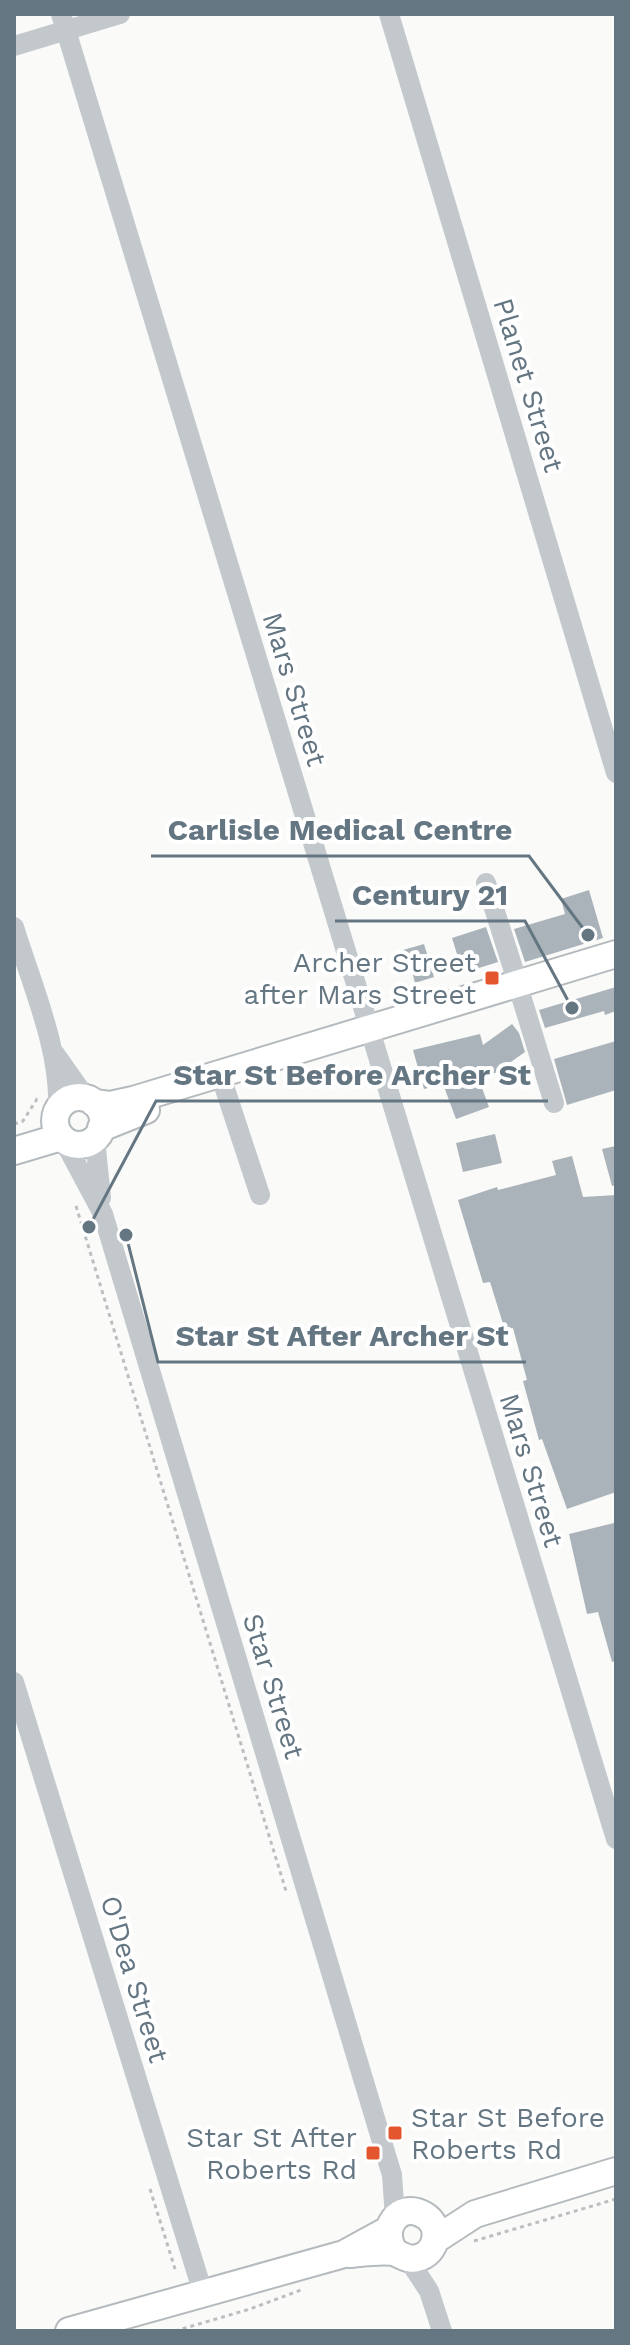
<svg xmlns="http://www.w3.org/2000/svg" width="630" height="2345" viewBox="0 0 630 2345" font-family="'Work Sans',sans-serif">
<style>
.building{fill:#aab3b9}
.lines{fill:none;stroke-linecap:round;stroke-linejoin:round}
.major-casing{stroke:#b5babe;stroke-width:30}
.path{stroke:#bbbfc2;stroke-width:3;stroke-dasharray:4 4;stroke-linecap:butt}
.minor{stroke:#c3c8cc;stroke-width:20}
.major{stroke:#fff;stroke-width:26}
.poi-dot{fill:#e4572e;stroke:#fff;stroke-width:3}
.labels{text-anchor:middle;stroke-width:8;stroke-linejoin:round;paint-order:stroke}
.street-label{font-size:28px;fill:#657683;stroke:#fff}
.poi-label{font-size:28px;fill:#657683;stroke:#fff;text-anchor:end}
.leader{fill:none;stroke:#657683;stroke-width:3}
.callout-dot{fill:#657683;stroke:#fff;stroke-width:3}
.callout-label{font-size:30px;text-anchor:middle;font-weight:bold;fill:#657683;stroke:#fff;stroke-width:8;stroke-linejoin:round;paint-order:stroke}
</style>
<rect width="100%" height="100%" fill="#fafaf8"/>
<path class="building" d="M 589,890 L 603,938 L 525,962 L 514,929 L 565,914 L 561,899 Z
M 486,927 L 498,962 L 463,973 L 452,938 Z
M 424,944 L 434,977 L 415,983 L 411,968 L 402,971 L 396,952 Z
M 616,987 L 616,1011 L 605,1015 L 604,1011 L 545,1028 L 539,1010 Z
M 512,1024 L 519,1033 L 525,1052 L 495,1073 L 478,1077 L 489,1107 L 456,1119 L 443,1084 L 424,1089 L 413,1050 L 480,1034 L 483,1045 Z
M 616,1041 L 616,1090 L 567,1105 L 554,1059 Z
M 495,1134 L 502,1163 L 463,1172 L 456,1143 Z
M 616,1146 L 616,1185 L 612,1186 L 602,1149 Z
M 572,1156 L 583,1197 L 616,1195 L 616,1492 L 567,1509 L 542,1439 L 539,1440 L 523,1381 L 527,1380 L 513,1328 L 505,1330 L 490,1282 L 483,1283 L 458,1200 L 497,1187 L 498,1190 L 556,1175 L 552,1161 Z
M 614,1523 L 616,1532 L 616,1661 L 612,1662 L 598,1612 L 587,1614 L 569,1534 Z"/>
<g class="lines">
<defs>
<path id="major" d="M55 1121a24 24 0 1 1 48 0a24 24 0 1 1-48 0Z
M 94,1103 L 110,1105 L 133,1100 L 616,954
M 101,1128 L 146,1110
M 14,1151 L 61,1137
M 435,2240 L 475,2214 L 616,2171
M 349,2254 C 362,2253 380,2250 393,2252 C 401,2254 407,2261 417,2258 C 437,2254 443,2226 424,2215 C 399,2200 378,2230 395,2252
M 69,2331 L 344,2254 L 388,2230"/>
</defs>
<use href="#major" class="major-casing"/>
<path class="path" d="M 14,1124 L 23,1121 L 37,1099 L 41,1098
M 76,1206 L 286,1891
M 150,2189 L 176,2272
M 474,2241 L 616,2199
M 175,2331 L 250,2309 L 301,2290"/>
<path class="minor" d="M 61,14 L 616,1839
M 389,14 L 616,773
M 14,46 L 120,14
M 486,883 L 518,984
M 14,927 C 31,983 61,1050 58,1109
M 521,996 L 554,1103
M 55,1054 L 86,1098
M 224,1086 L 260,1195
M 95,1139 L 101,1198
M 64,1141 L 103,1214 L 392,2175 L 395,2218
M 14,1682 L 203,2293
M 408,2259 L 429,2291 L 442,2331"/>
<use href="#major" class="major"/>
</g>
<g class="poi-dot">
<rect x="484" y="970" width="16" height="16" rx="4"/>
<rect x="387" y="2125" width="16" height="16" rx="4"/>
<rect x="365" y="2145" width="16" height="16" rx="4"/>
</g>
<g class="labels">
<g class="street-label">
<text transform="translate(529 385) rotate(73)" y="10">Planet Street</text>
<text transform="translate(295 689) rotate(73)" y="10">Mars Street</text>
<text transform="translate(532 1470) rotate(73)" y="10">Mars Street</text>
<text transform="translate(274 1686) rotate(73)" y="10">Star Street</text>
<text transform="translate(135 1979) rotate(73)" y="10">O'Dea Street</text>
</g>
<g class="poi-label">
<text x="476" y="972">Archer Street<tspan x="476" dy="32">after Mars Street</tspan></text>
<text x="411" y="2127" text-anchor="start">Star St Before<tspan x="411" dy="32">Roberts Rd</tspan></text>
<text x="357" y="2147">Star St After<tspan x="357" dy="32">Roberts Rd</tspan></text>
</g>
</g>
<path class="leader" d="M588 935L529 856H151M572 1008L525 921H335M89 1227L156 1101H548M126 1235L158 1362H526"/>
<g class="callout-dot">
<circle cx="588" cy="935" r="8"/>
<circle cx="572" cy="1008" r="8"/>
<circle cx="89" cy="1227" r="8"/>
<circle cx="126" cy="1235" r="8"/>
</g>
<g class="callout-label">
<text x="340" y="840">Carlisle Medical Centre</text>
<text x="430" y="905">Century 21</text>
<text x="352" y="1085">Star St Before Archer St</text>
<text x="342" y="1346">Star St After Archer St</text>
</g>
<rect width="630" height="2345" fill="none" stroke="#657683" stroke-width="32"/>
</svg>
